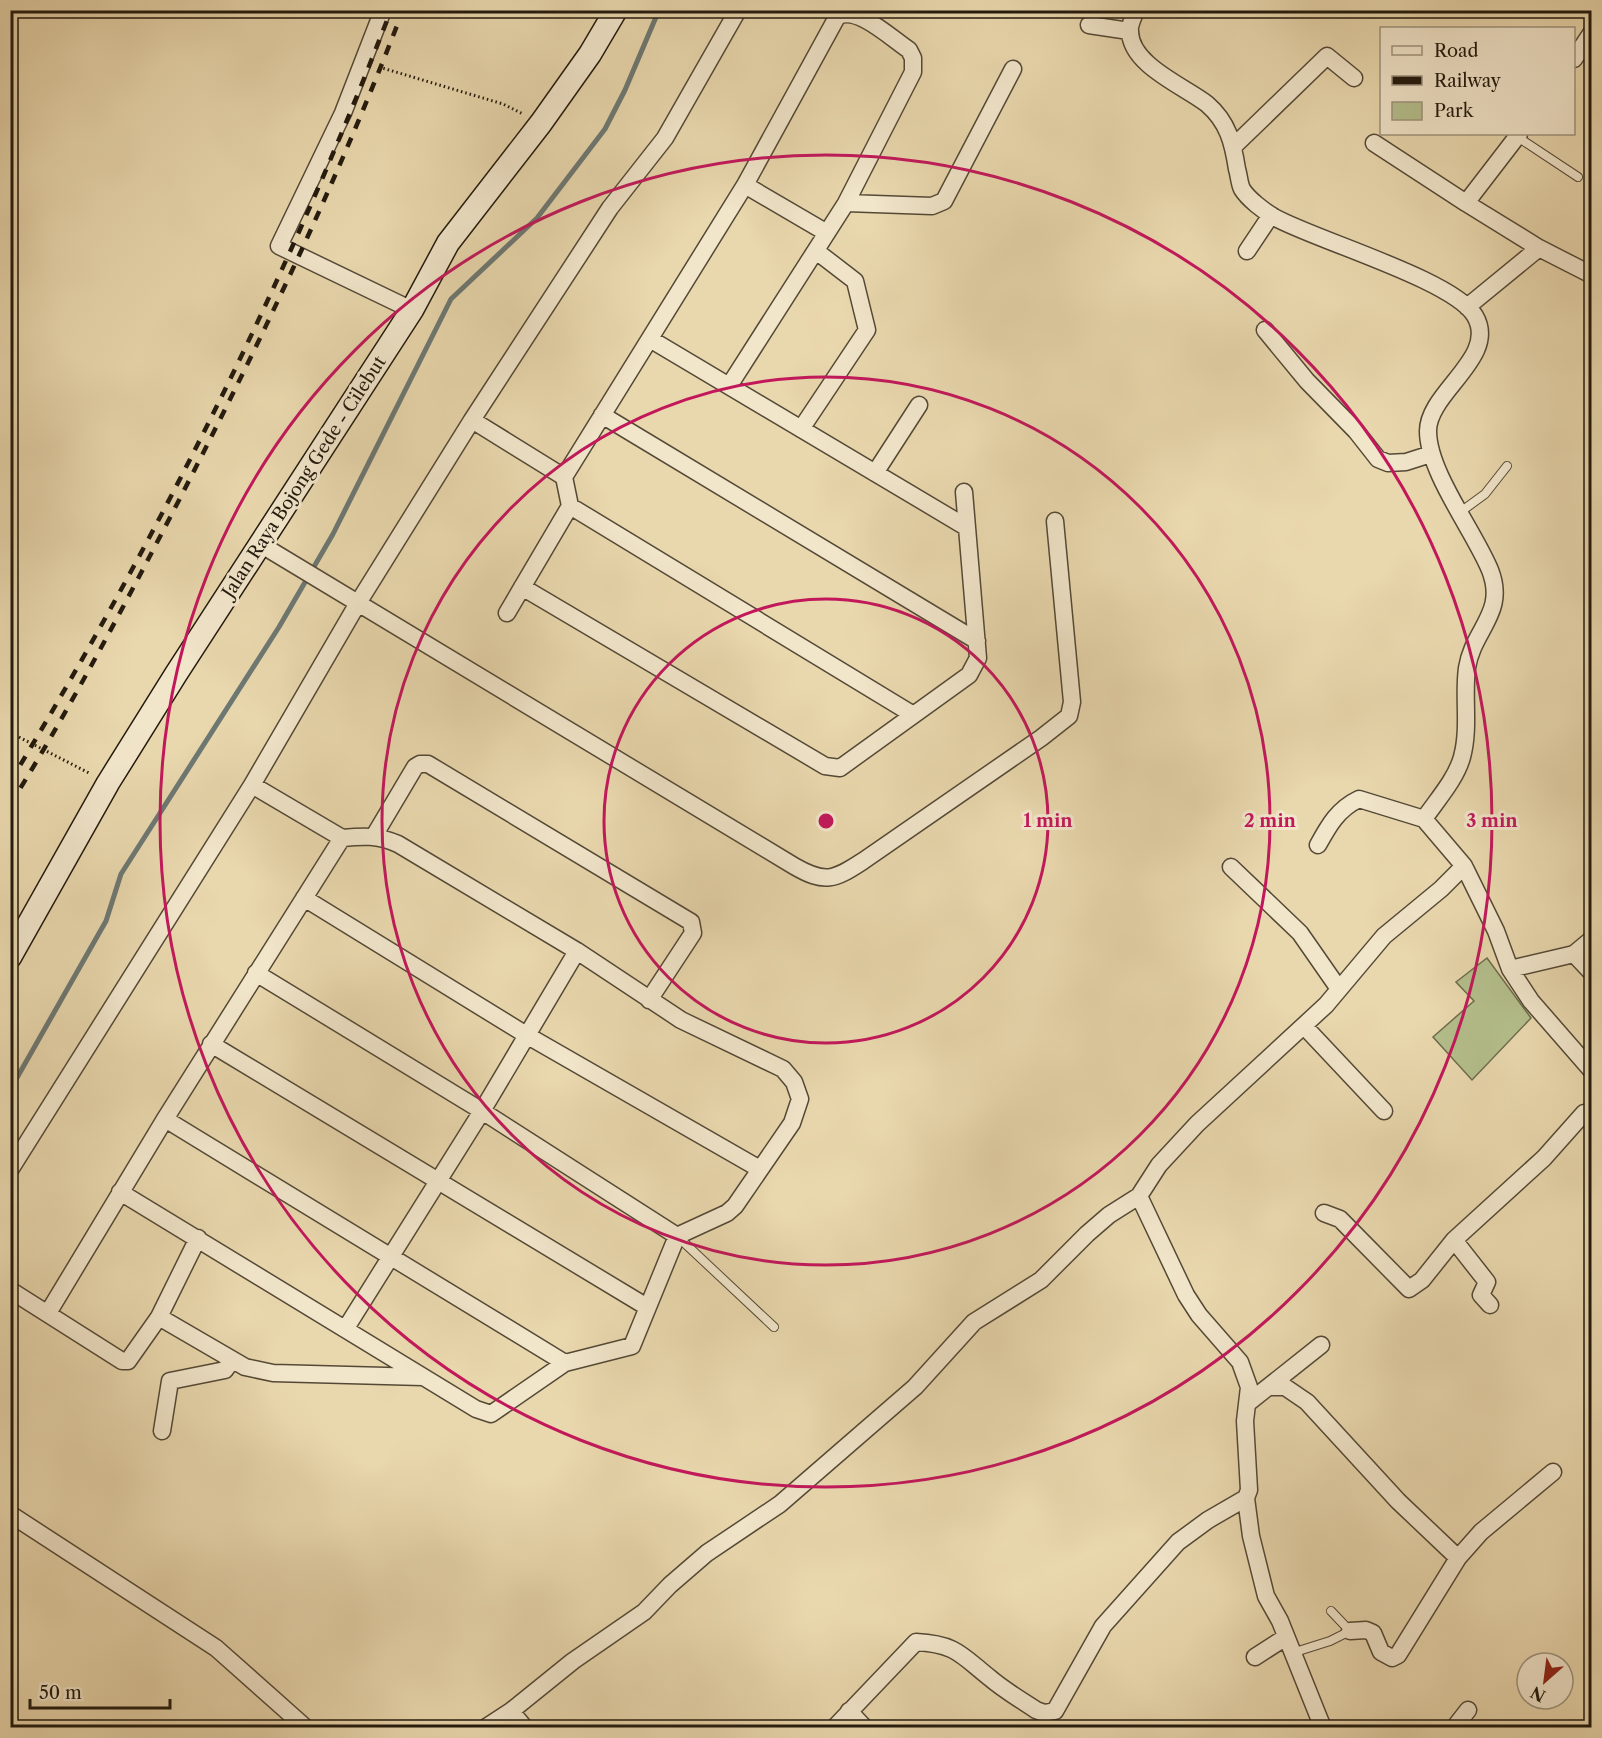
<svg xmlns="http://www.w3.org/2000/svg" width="1602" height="1738" viewBox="0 0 1602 1738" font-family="'Libre Caslon Text',serif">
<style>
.green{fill:#b4bf8c;stroke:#6c6c4d;stroke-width:1.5}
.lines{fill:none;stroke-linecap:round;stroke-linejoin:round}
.stream{stroke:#6d7873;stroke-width:5}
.service-casing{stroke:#544936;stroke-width:10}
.minor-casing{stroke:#544936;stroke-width:19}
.secondary-casing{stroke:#231a0e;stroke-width:25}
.path{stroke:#231a0e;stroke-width:3;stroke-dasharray:1.5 3;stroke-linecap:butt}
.service{stroke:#f1e5ca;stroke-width:8}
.minor{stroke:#f1e5ca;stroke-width:16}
.secondary{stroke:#f1e5ca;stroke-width:22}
.rail{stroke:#231a0e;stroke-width:4.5;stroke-dasharray:10 10;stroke-linecap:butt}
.ring{fill:none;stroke:#c2185b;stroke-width:3}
.labels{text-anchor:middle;stroke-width:6;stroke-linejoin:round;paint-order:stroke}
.street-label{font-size:18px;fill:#231a0e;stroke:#f1e5ca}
.centre{fill:#c2185b;stroke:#f1e5ca;stroke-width:3}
.ring-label{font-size:18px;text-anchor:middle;font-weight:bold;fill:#c2185b;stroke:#f1e5ca;stroke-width:6;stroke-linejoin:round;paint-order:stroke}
</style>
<rect width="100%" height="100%" fill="#e9d7ad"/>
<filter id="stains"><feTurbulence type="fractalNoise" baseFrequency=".00333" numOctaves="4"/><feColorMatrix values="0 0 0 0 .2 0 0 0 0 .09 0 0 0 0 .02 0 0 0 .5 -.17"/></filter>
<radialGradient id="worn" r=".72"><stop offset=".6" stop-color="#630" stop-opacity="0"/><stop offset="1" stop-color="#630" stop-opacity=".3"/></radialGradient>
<path class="green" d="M 1487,958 L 1531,1018 L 1472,1080 L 1433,1037 L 1474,1001 L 1456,982 Z"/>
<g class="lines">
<path class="stream" d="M 10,1090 L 106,921 L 121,874 L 279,627 L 333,534 L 451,299 L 537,218 L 605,129 L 625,90 L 659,10"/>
<defs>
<path id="service" d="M 1516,136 L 1578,177
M 1459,513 L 1485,494 L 1507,466
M 677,1236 L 774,1327
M 1292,1653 L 1330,1641 L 1350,1631 L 1331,1611"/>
<path id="minor" d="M 383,10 L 343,113 L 279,246 L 412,310
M 1089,25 L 1129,31
M 1574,59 L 1592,32
M 1519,134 L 1466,203 L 1539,248
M 1374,143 L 1466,203
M 1233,147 L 1327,56 L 1354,78
M 745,185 L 827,233
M 846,203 L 932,206 L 944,201 L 1013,69
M 1247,251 L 1271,215
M 1467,307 L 1539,248 L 1592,275
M 1265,330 L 1307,381 L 1356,431 L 1378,459 L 1388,463 L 1406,462 L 1431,454
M 650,339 L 966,527
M 602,415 L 977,641
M 472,420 L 610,208 L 665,138 L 738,10
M 801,429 L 867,330 L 855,281 L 816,251
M 875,473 L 919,405
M 564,477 L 570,506 L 912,714
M 260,544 L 794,866 C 825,884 834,880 863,861 L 1041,738 L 1069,716 L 1072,702 L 1055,521
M 522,587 L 825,766 L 840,768 L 969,675 L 978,658 L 964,492
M 507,613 L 570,506
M 374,836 L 415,767 L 420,764 L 428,764 L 691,922 L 693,933 L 649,1000
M 342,838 C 363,836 378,835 398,844 L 577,951 L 482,1111 L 346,1328
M 1318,845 C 1329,825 1338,809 1359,799 L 1424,819
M 1464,866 L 1496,931 L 1510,969 L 1531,1001 L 1592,1071
M 1231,867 L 1300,933 L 1339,989
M 304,898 L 528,1036 L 758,1168
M 1574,954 L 1592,973
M 1510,969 L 1574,954 L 1592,939
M 256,973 L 482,1111 L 677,1236
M 1304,1026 L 1384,1111
M 211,1044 L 647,1307
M 165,1119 L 565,1363
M 10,1170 L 252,785
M 120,1192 L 476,1409 L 491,1414 L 565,1363 L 632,1346 L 677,1236 L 727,1213 L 735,1206 L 792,1123 L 800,1099 L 794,1082 L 783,1069 L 681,1020 L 577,951
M 1139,1196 L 1186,1295 L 1199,1315 L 1240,1362 L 1249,1387 L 1245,1421 L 1249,1490 L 1246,1498 L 1251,1536 L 1266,1596 L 1280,1621 L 1323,1728
M 1324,1213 L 1340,1219 L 1409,1289 L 1422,1280 L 1454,1240 L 1544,1158 L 1584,1113 L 1592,1120
M 1454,1240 L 1487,1282 L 1481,1295 L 1490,1305
M 10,1290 L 122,1361 L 128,1361 L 159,1317 L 198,1238
M 48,1313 L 165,1119 L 342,838 L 252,785 L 358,603 L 472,420 L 564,477 L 745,185 L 837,17 C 856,4 892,39 909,50 L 913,58 L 913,72 L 846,203 L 729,386
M 159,1317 L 245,1367 L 273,1373 L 423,1377
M 1272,1387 L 1285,1387 L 1307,1402 L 1398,1501 L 1458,1558
M 1248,1403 L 1321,1345
M 162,1431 L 170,1381 L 225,1370 L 232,1360
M 10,1514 L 216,1648 L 306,1728
M 1350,1631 L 1366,1630 L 1373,1633 L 1381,1652 L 1392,1658 L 1398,1655 L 1458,1558 L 1481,1532 L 1553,1472
M 1255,1657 L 1286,1637
M 511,1711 L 525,1728
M 849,1711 L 865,1728
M 485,1728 L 511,1711 L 573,1661 L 644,1612 L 670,1585 L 707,1553 L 780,1504 L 915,1387 L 974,1322 L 1041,1280 L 1087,1234 L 1109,1215 L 1139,1196 L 1159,1165 L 1197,1124 L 1326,1005 L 1384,936 L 1441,889 L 1464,866 L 1424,819 C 1437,800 1456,779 1462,757 C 1470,727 1463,697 1467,668 C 1473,629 1507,613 1490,570 C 1474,531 1428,472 1428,431 C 1428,392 1499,357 1475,316 C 1454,280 1315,240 1274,217 C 1264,211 1248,199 1242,189 C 1239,183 1239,175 1237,169 C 1233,143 1228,122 1207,104 C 1184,86 1130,65 1130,31 C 1129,25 1134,16 1136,10
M 834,1728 L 916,1642 C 956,1644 961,1655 990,1678 C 1004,1690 1021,1700 1036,1710 L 1044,1713 L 1055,1711 L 1103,1626 L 1178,1542 L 1208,1520 L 1246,1498
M 1454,1728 L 1468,1710"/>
<path id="secondary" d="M 10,957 L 108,783 L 176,674 L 412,310 L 448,243 L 541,123 L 590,54 L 616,10"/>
</defs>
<use href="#service" class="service-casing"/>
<use href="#minor" class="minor-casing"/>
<use href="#secondary" class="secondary-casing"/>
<path class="path" d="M 379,67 L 503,104 L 523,114
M 15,735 L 91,774"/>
<use href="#service" class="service"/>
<use href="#minor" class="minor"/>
<use href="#secondary" class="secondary"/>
<path class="rail" d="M 10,782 C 159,536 288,278 391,10
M 10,805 C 71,707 124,606 177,504 C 260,343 338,180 403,10"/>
</g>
<g class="ring">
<circle cx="826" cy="821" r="222"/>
<circle cx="826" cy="821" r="444"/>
<circle cx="826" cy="821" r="666"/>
</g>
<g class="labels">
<g class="street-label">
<text transform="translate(304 477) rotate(-57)" y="6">Jalan Raya Bojong Gede - Cilebut</text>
</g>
</g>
<circle cx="826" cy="821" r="9" class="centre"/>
<g class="ring-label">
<text x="1048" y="827">1 min</text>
<text x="1270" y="827">2 min</text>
<text x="1492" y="827">3 min</text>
</g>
<rect width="1602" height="1738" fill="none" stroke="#e9d7ad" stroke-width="36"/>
<rect x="12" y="12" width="1578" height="1714" fill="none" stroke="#231a0e" stroke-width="3"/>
<rect x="18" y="18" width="1566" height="1702" fill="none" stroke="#231a0e" stroke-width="1.5"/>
<rect x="1380" y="27" width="195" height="108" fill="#f1e5ca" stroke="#9f947f" stroke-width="1.5"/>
<rect x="1392" y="46" width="30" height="9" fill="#f1e5ca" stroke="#9f947f" stroke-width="1.5"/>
<text x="1434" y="57" font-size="18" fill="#231a0e">Road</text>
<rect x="1392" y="76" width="30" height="9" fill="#231a0e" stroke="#9f947f" stroke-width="1.5"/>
<text x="1434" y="87" font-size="18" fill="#231a0e">Railway</text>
<rect x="1392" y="102" width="30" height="18" fill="#b4bf8c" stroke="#9f947f" stroke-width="1.5"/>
<text x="1434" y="117" font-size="18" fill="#231a0e">Park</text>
<g transform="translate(1545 1681) rotate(208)"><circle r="28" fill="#f1e5ca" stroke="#9f947f" stroke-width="1.5"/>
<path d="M0-4.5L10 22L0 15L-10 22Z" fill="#8f2418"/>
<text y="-9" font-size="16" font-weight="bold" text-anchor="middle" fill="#231a0e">N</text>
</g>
<path d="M30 1699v9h140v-9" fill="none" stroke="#231a0e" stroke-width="3"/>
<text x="39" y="1699" font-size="18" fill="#231a0e" stroke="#f1e5ca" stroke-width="4.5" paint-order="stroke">50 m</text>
<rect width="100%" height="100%" filter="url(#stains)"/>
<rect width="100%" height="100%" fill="url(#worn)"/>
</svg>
